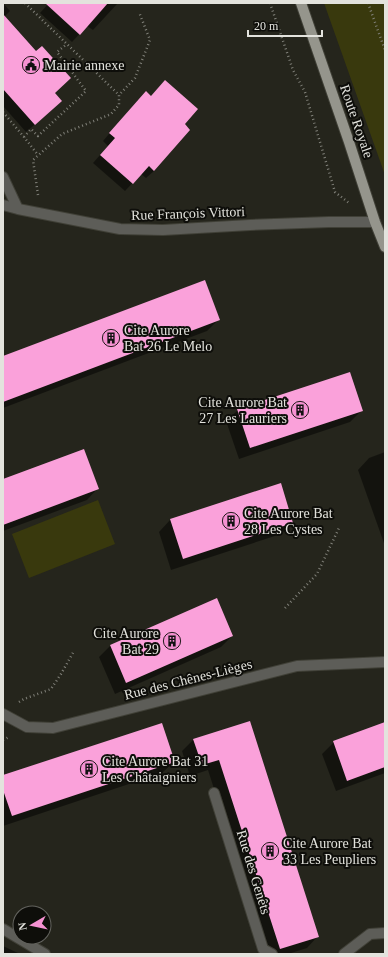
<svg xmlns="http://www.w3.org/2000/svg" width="388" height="957" viewBox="0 0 388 957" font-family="Georgia,serif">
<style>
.green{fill:#39390d}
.shadow{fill:#0007}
.building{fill:#faa1da}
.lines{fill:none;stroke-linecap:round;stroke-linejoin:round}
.minor-casing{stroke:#404037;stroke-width:12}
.major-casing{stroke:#404037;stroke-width:12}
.path{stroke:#808079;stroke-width:2.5;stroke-dasharray:1 3;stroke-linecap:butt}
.minor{stroke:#5d5d58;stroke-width:10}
.major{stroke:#95958c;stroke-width:10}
.labels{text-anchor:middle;stroke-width:4;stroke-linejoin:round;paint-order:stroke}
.poi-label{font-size:14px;fill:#e3e3dd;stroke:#0e0e0a;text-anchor:start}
.street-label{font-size:14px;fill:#e3e3dd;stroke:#0e0e0a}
</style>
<rect width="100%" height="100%" fill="#25251c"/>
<path class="green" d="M 324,3 L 385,3 L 385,175 Z
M 98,500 L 115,544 L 29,578 L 12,534 Z"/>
<path class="shadow" d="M 3,3 L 10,11 L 4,17 L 36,53 L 54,93 L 53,109 L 26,132 L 3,106 Z
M 49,3 L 118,3 L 93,30 L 87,26 L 72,42 L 40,13 Z
M 138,100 L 154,171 L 146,178 L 141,174 L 125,191 L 93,163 L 108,146 L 103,141 Z
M 218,320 L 207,331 L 3,408 L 3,357 Z
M 238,410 L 362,410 L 350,422 L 239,459 L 226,421 Z
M 385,452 L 385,546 L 358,470 L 369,458 Z
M 3,480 L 98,488 L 87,500 L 3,531 Z
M 280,485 L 292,523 L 281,534 L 171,570 L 159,532 L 170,520 Z
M 232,636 L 221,647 L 115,694 L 99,657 L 110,646 Z
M 249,722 L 318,936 L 307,948 L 288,954 L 267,954 L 208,770 L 190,776 L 182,751 L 193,740 Z
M 385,723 L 385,773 L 336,791 L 322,754 L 334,742 Z
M 174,762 L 162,773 L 3,826 L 3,777 Z
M 3,946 L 20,954 L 3,954 Z"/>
<path class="building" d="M 45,3 L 108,3 L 80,35 Z
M 3,14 L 36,51 L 42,46 L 71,78 L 55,93 L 62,101 L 35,125 L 3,89 Z
M 165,80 L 198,109 L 185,124 L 190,130 L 154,171 L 149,166 L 133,184 L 100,155 L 115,138 L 109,133 L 146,91 L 151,96 Z
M 205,280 L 220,320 L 3,402 L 3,356 Z
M 350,372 L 363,411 L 250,448 L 237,409 Z
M 84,449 L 99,489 L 3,525 L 3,479 Z
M 281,483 L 293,523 L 183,559 L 170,519 Z
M 217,598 L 233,636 L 126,683 L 110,645 Z
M 250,721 L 319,937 L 280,949 L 219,760 L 202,765 L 193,739 Z
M 385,722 L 385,767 L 347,781 L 333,741 Z
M 162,723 L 175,762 L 12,816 L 3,790 L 3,775 Z"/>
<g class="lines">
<defs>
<path id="minor" d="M 3,177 L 18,209
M 3,205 L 18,209 L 120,229 L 163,230 L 250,225 L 329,222 L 375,222
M 3,714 L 27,727 L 53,728 L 297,666 L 385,662
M 214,793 L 263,949 L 272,954
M 3,929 L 45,954
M 344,954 L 370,934 L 385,933"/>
<path id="major" d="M 301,3 L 349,142 L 375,222 L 385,247"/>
</defs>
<use href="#minor" class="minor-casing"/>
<use href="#major" class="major-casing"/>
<path class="path" d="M 25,3 L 119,95
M 270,3 L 293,70 L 305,92 L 335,192 L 349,203
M 368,3 L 385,50
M 3,112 L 24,137 L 38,155
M 24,137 L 31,129 L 38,136 L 86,91 L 57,52 L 67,44
M 38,195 L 33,160 L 62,134 L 111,114 L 119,105 L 119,95 L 135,78 L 150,40 L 139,12
M 285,608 L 317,574 L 339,528
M 19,702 L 24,699 L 51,689 L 61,674 L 74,651
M 3,740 L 9,737"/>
<use href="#minor" class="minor"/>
<use href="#major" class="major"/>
</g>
<defs>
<symbol id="civic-disc" viewBox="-11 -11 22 22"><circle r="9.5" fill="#f591d2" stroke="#0e0e0a"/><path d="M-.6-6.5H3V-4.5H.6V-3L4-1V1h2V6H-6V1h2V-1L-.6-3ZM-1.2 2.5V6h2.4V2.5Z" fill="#111"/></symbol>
<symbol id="building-disc" viewBox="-11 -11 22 22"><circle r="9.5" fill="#f591d2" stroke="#0e0e0a"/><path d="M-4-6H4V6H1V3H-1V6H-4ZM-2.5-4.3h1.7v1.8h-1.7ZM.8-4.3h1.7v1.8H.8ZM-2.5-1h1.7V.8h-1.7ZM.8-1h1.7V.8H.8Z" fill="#111"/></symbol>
</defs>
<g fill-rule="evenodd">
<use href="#civic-disc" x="21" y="55" width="20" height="20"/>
<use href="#building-disc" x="101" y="328" width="20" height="20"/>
<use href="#building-disc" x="290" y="400" width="20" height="20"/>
<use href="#building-disc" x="221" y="511" width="20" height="20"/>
<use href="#building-disc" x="162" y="631" width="20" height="20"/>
<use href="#building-disc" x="79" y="759" width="20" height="20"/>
<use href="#building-disc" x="260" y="841" width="20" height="20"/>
</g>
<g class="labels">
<g class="poi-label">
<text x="44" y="70">Mairie annexe</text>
<text x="124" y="335">Cite Aurore<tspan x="124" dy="16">Bat 26 Le Melo</tspan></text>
<text x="287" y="407" text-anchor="end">Cite Aurore Bat<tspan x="287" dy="16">27 Les Lauriers</tspan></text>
<text x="244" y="518">Cite Aurore Bat<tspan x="244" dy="16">28 Les Cystes</tspan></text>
<text x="159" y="638" text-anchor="end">Cite Aurore<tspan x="159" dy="16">Bat 29</tspan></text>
<text x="102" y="766">Cite Aurore Bat 31<tspan x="102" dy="16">Les Châtaigniers</tspan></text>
<text x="283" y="848">Cite Aurore Bat<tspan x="283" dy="16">33 Les Peupliers</tspan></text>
</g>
<g class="street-label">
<text transform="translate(357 121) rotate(71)" y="5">Route Royale</text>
<text transform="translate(188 213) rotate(-2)" y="5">Rue François Vittori</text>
<text transform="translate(188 679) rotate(-14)" y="5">Rue des Chênes-Lièges</text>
<text transform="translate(254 872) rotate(73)" y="5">Rue des Genêts</text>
</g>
</g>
<rect width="388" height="957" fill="none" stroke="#e3e3dd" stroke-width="8"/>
<g transform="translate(32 925) rotate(261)"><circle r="19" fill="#0e0e0a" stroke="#63635e"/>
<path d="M0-3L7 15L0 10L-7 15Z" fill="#f591d2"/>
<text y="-6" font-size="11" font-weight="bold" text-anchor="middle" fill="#e3e3dd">N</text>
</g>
<path d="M248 30v6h74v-6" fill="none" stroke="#e3e3dd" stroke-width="2"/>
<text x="254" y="30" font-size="12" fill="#e3e3dd" stroke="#0e0e0a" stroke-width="3" paint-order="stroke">20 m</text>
</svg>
